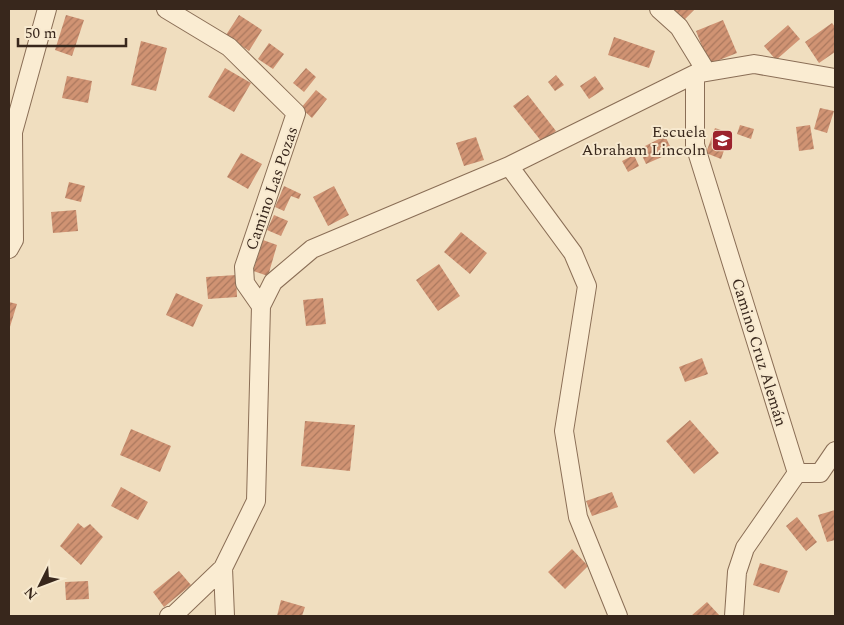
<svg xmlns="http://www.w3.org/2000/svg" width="844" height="625" viewBox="0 0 844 625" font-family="Spectral,serif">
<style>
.building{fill:url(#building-hatch)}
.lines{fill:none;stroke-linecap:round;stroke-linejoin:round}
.minor-casing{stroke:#8a6e56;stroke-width:20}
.minor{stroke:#faecd2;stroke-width:18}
.labels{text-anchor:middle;stroke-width:4;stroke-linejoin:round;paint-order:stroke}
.poi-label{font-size:16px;fill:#38271c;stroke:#f7e9cf;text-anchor:end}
.street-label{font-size:16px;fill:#38271c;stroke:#f7e9cf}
</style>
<defs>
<pattern id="building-hatch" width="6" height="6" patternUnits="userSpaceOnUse" patternTransform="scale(1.25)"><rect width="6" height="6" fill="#d09373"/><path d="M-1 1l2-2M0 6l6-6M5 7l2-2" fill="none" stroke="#aa785e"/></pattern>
</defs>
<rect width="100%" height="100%" fill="#f0debf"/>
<path class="building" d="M 671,9 L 695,9 L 683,21 Z
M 66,15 L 84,20 L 72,56 L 55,50 Z
M 239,15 L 262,30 L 249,51 L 226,35 Z
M 723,20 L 737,53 L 709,64 L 696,31 Z
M 832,23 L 835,27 L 835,52 L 819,63 L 805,42 Z
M 788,25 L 800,39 L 776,60 L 764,46 Z
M 614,37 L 655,51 L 649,68 L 608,55 Z
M 141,41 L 167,48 L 156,91 L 131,85 Z
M 269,43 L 284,54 L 273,69 L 258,59 Z
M 225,68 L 251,83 L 234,112 L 208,97 Z
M 306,68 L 316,77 L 304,92 L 293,83 Z
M 556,75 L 564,85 L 555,91 L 548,82 Z
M 67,76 L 92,81 L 88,103 L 62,98 Z
M 595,76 L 604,89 L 589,99 L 580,86 Z
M 316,90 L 327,99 L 312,118 L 301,108 Z
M 528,95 L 556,131 L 542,142 L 513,106 Z
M 820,108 L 834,111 L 827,133 L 814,129 Z
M 740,125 L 754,129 L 751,139 L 737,134 Z
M 810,125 L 814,149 L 799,151 L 796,127 Z
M 715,128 L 730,133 L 721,159 L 706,153 Z
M 665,136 L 673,152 L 646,164 L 639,149 Z
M 476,137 L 484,160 L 464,166 L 456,143 Z
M 241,153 L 262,164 L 248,189 L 227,177 Z
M 634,155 L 639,166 L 628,172 L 622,161 Z
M 69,182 L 85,186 L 81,202 L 65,198 Z
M 284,186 L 301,194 L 299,199 L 291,196 L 284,211 L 275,207 Z
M 334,186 L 349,215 L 328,226 L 313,197 Z
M 76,210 L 78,231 L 53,233 L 51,212 Z
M 274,215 L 288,221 L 281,236 L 267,230 Z
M 461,232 L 487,253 L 470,274 L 444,252 Z
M 263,240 L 277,245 L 268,276 L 253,271 Z
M 439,264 L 460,296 L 438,311 L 416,280 Z
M 236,275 L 237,297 L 208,299 L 206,277 Z
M 176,293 L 203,305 L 193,327 L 166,315 Z
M 323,298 L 326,324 L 306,326 L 303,300 Z
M 9,302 L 17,304 L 9,330 Z
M 702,358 L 708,374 L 685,382 L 679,367 Z
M 690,420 L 719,453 L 694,474 L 666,441 Z
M 305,421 L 355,425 L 350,471 L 301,466 Z
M 131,429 L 171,446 L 160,472 L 120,455 Z
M 121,487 L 148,502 L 138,520 L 111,506 Z
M 612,492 L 618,507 L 592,516 L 586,501 Z
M 835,510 L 835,540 L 827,542 L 818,515 Z
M 797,517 L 817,542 L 806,551 L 786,526 Z
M 78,523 L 84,528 L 90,524 L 103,537 L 81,565 L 60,546 Z
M 572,549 L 588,566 L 565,589 L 548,572 Z
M 760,563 L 788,571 L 779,593 L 753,585 Z
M 179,571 L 191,585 L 164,607 L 153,592 Z
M 88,581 L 89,599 L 66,600 L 65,582 Z
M 281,600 L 305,607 L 302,616 L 277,616 Z
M 707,602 L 720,616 L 691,616 Z"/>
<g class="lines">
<defs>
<path id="minor" d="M 166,9 L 229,47 L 296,113 L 244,267 L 245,283 L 261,306
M 659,9 L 679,27 L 706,71
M 695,74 L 695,145 L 797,473 L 745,548 L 737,572 L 734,616
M 509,166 L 573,253 L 587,286 L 564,431 L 578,517 L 618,616
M 9,249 L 14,240 L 13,132 L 47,9
M 797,473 L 820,473 L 835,451
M 223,568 L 225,616
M 169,616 L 175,614 L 223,568 L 256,501 L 261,306 L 273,282 L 312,249 L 509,166 L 695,74 L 754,64 L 835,78"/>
</defs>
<use href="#minor" class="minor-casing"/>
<use href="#minor" class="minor"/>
</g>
<defs>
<symbol id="school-square" viewBox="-11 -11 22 22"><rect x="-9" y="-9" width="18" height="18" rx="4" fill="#9c232d" stroke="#f7e9cf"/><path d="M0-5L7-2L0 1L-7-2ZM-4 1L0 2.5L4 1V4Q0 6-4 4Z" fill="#fff"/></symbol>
</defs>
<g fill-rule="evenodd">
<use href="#school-square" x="710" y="128" width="25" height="25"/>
</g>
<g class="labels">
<g class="poi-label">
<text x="706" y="137">Escuela<tspan x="706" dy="18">Abraham Lincoln</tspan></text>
</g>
<g class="street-label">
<text transform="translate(271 188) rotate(-71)" y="6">Camino Las Pozas</text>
<text transform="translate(760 352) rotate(73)" y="6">Camino Cruz Alemán</text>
</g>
</g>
<rect width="844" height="625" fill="none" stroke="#38271c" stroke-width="20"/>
<g transform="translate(40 585) rotate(228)" stroke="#f7e9cf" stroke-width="4" paint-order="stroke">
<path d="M0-4L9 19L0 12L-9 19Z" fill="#38271c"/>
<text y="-8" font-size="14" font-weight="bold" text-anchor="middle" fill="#38271c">N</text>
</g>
<path d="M18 38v8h108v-8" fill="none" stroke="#38271c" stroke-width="2.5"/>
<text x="25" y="38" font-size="15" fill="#38271c" stroke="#f7e9cf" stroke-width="4" paint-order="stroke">50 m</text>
</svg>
